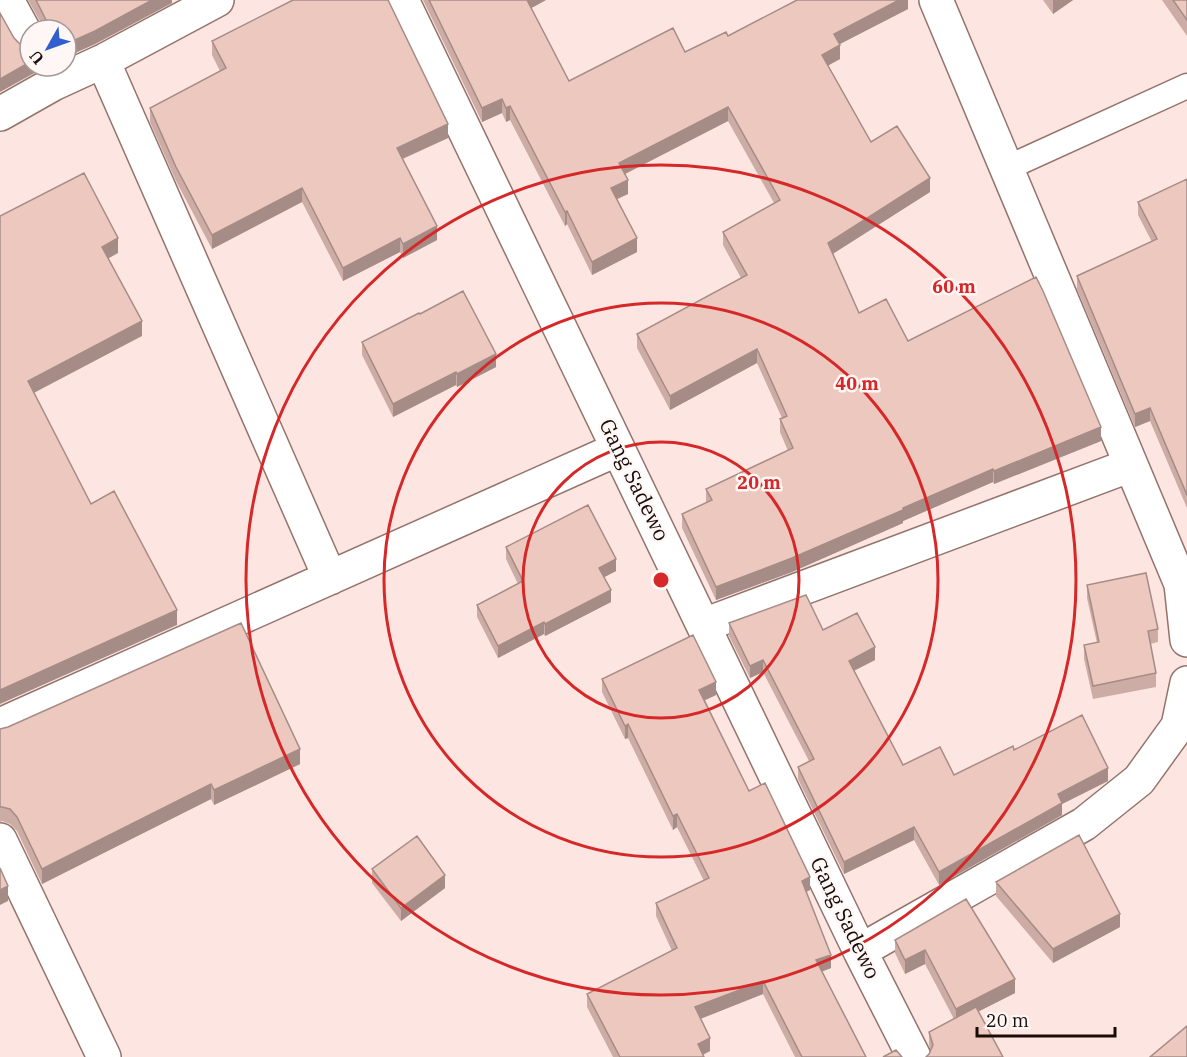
<svg xmlns="http://www.w3.org/2000/svg" width="1187" height="1057" viewBox="0 0 1187 1057" font-family="'IBM Plex Serif',serif">
<style>
.lines{fill:none;stroke-linecap:round;stroke-linejoin:round}
.lane-casing{stroke:#94736b;stroke-width:27}
.street-casing{stroke:#94736b;stroke-width:36}
.lane{stroke:#fff;stroke-width:24}
.street{stroke:#fff;stroke-width:33}
.wall{fill:#ccaca4}
.shaded-wall{fill:#a68c86}
.building{fill:#edc8bf;stroke:#a68c86;stroke-width:1.5}
.ring{fill:none;stroke:#d62828;stroke-width:3}
.labels{text-anchor:middle;stroke-width:5;stroke-linejoin:round;paint-order:stroke}
.street-label{font-size:21px;fill:#180c09;stroke:#fff7f5}
.centre{fill:#d62828;stroke:#fff7f5;stroke-width:3}
.ring-label{font-size:18px;text-anchor:middle;font-weight:bold;fill:#d62828;stroke:#fff7f5;stroke-width:5;stroke-linejoin:round;paint-order:stroke}
</style>
<rect width="100%" height="100%" fill="#fde6e1"/>
<g class="lines">
<defs>
<path id="lane" d="M 1007,168 L 1187,86"/>
<path id="street" d="M 7,0 L 30,42
M 402,0 L 860,951 L 914,1057
M 936,0 L 1181,584 L 1187,640
M 103,61 L 330,578
M 0,114 L 53,84 L 103,61 L 217,0
M 704,625 L 1131,465
M 0,725 L 618,449
M 0,840 L 104,1057
M 860,951 L 1084,824 L 1139,780 L 1178,726 L 1187,683"/>
</defs>
<use href="#lane" class="lane-casing"/>
<use href="#street" class="street-casing"/>
<use href="#lane" class="lane"/>
<use href="#street" class="street"/>
</g>
<path class="wall" d="M 28,0 L 172,0 L 172,3 L 95,44 L 66,57 L 66,30 L 45,30 Z
M 423,0 L 546,0 L 531,8 L 569,81 L 685,52 L 728,36 L 908,0 L 908,9 L 840,44 L 840,59 L 828,65 L 871,142 L 930,192 L 832,254 L 859,313 L 908,341 L 1101,441 L 994,484 L 993,482 L 903,521 L 903,523 L 792,572 L 716,600 L 682,528 L 682,514 L 706,503 L 706,489 L 788,451 L 780,432 L 780,419 L 782,418 L 757,363 L 670,410 L 637,348 L 637,334 L 741,278 L 723,245 L 723,232 L 774,203 L 728,121 L 625,174 L 628,194 L 616,199 L 637,252 L 592,275 L 567,224 L 565,226 L 510,120 L 506,122 L 502,113 L 482,122 Z
M 1043,0 L 1073,0 L 1053,14 Z
M 1162,0 L 1187,0 L 1187,36 Z
M 212,41 L 448,138 L 403,159 L 437,240 L 403,258 L 400,252 L 343,281 L 302,202 L 212,249 L 176,181 L 150,122 L 150,108 L 220,71 L 212,55 Z
M 1187,179 L 1187,508 L 1150,421 L 1135,427 L 1077,289 L 1077,276 L 1152,242 L 1138,215 L 1138,202 Z
M 420,314 L 496,367 L 457,387 L 456,385 L 393,417 L 362,355 L 362,342 Z
M 506,547 L 616,571 L 604,577 L 611,602 L 545,636 L 544,634 L 498,658 L 477,617 L 477,605 L 518,584 L 506,559 Z
M 1087,585 L 1158,629 L 1158,642 L 1150,644 L 1156,673 L 1156,687 L 1093,699 L 1084,659 L 1084,645 L 1097,643 L 1087,598 Z
M 729,623 L 823,630 L 875,660 L 854,671 L 903,765 L 954,775 L 1014,750 L 1108,781 L 1062,804 L 1062,815 L 939,885 L 914,840 L 844,874 L 798,779 L 798,767 L 809,761 L 763,672 L 750,678 L 729,636 Z
M 602,679 L 716,695 L 705,700 L 749,791 L 810,890 L 806,892 L 831,968 L 822,971 L 866,1057 L 795,1057 L 763,994 L 700,1019 L 710,1051 L 703,1055 L 704,1057 L 613,1057 L 587,1007 L 587,994 L 672,951 L 656,916 L 656,903 L 704,881 L 677,827 L 673,830 L 628,738 L 625,739 L 602,692 Z
M 0,729 L 300,764 L 214,805 L 211,799 L 42,884 L 17,831 L 10,824 L 2,821 L 0,822 Z
M 372,869 L 445,888 L 401,921 L 372,883 Z
M 996,882 L 1120,927 L 1053,963 L 996,896 Z
M 966,899 L 1015,993 L 979,1011 L 929,1054 L 931,1051 L 929,1045 L 929,1032 L 954,1019 L 925,964 L 905,974 L 895,953 L 895,940 Z"/>
<path class="shaded-wall" d="M 152,0 L 172,0 L 172,3 L 95,44 L 66,57 L 66,44 Z
M 526,0 L 546,0 L 526,11 Z
M 899,0 L 908,0 L 908,9 L 834,47 L 834,34 Z
M 1053,0 L 1073,0 L 1053,14 Z
M 840,45 L 840,59 L 822,69 L 822,55 Z
M 30,62 L 30,66 L 47,66 L 0,92 L 0,79 Z
M 502,99 L 502,113 L 482,122 L 482,108 Z
M 510,106 L 510,120 L 506,122 L 506,108 Z
M 728,107 L 728,121 L 619,177 L 619,163 Z
M 448,124 L 448,138 L 397,161 L 397,148 Z
M 930,178 L 930,192 L 828,257 L 828,243 Z
M 628,180 L 628,194 L 611,202 L 611,188 Z
M 302,188 L 302,202 L 212,249 L 212,235 Z
M 567,211 L 567,224 L 565,226 L 565,212 Z
M 437,226 L 437,240 L 403,258 L 403,244 Z
M 118,238 L 118,253 L 102,262 L 102,247 Z
M 400,238 L 400,252 L 343,281 L 343,268 Z
M 637,238 L 637,252 L 592,275 L 592,262 Z
M 142,321 L 142,336 L 28,396 L 28,381 Z
M 757,349 L 757,363 L 670,410 L 670,396 Z
M 496,354 L 496,367 L 457,387 L 457,374 Z
M 456,372 L 456,385 L 393,417 L 393,404 Z
M 1150,408 L 1150,421 L 1135,427 L 1135,414 Z
M 1101,427 L 1101,441 L 994,484 L 994,471 Z
M 993,469 L 993,482 L 903,521 L 903,523 L 792,572 L 716,600 L 716,587 Z
M 616,559 L 616,571 L 599,580 L 599,568 Z
M 611,590 L 611,602 L 545,636 L 545,624 Z
M 177,610 L 177,625 L 0,704 L 0,690 Z
M 544,622 L 544,634 L 498,658 L 498,646 Z
M 875,647 L 875,660 L 849,673 L 849,661 Z
M 763,660 L 763,672 L 750,678 L 750,666 Z
M 716,682 L 716,695 L 699,703 L 699,690 Z
M 628,724 L 628,738 L 625,739 L 625,726 Z
M 300,749 L 300,764 L 214,805 L 214,790 Z
M 1108,768 L 1108,781 L 1062,804 L 1062,815 L 939,885 L 939,872 L 1058,794 Z
M 211,784 L 211,799 L 42,884 L 42,869 Z
M 677,814 L 677,827 L 673,830 L 673,816 Z
M 914,827 L 914,840 L 844,874 L 844,862 Z
M 445,875 L 445,888 L 401,921 L 401,908 Z
M 810,877 L 810,890 L 802,894 L 802,881 Z
M 8,886 L 8,901 L 0,905 L 0,890 Z
M 1120,914 L 1120,927 L 1053,963 L 1053,949 Z
M 925,950 L 925,964 L 905,974 L 905,960 Z
M 831,955 L 831,968 L 816,974 L 816,960 Z
M 1015,979 L 1015,993 L 956,1023 L 956,1009 Z
M 763,981 L 763,994 L 695,1021 L 695,1007 Z
M 710,1038 L 710,1051 L 698,1057 L 698,1044 Z"/>
<path class="building" d="M 36,0 L 152,0 L 95,31 L 66,44 L 66,30 L 49,30 L 46,20 Z
M 293,0 L 388,0 L 448,124 L 397,148 L 437,226 L 403,244 L 400,238 L 343,268 L 302,188 L 212,235 L 176,167 L 150,108 L 226,68 L 212,41 Z
M 429,0 L 527,0 L 569,81 L 673,28 L 685,52 L 726,32 L 728,36 L 797,0 L 899,0 L 834,34 L 840,45 L 822,55 L 871,142 L 897,126 L 930,178 L 828,243 L 859,313 L 886,299 L 908,341 L 1036,277 L 1043,291 L 1101,427 L 994,471 L 993,469 L 903,508 L 903,510 L 792,558 L 716,587 L 682,514 L 712,500 L 706,489 L 793,448 L 780,419 L 787,416 L 757,349 L 670,396 L 637,334 L 747,275 L 723,232 L 780,200 L 728,107 L 619,163 L 628,180 L 611,188 L 637,238 L 592,262 L 567,211 L 565,212 L 510,106 L 506,108 L 502,99 L 482,108 Z
M 1173,0 L 1187,0 L 1187,20 Z
M 0,13 L 14,38 L 20,44 L 30,47 L 30,62 L 0,79 Z
M 84,173 L 118,238 L 102,247 L 142,321 L 28,381 L 91,504 L 114,491 L 177,610 L 0,690 L 0,216 Z
M 1187,179 L 1187,495 L 1150,408 L 1135,414 L 1077,276 L 1157,239 L 1138,202 Z
M 463,291 L 496,354 L 457,374 L 456,372 L 393,404 L 362,342 L 419,313 L 420,314 Z
M 588,505 L 616,559 L 599,568 L 611,590 L 545,624 L 544,622 L 498,646 L 477,605 L 523,581 L 506,547 Z
M 1146,573 L 1158,629 L 1148,631 L 1156,673 L 1093,686 L 1084,645 L 1099,642 L 1087,585 Z
M 806,595 L 823,630 L 857,613 L 875,647 L 849,661 L 903,765 L 940,747 L 954,775 L 1013,746 L 1014,750 L 1082,715 L 1108,768 L 1058,794 L 1062,803 L 939,872 L 914,827 L 844,862 L 798,767 L 814,759 L 763,660 L 750,666 L 729,623 Z
M 241,623 L 300,749 L 214,790 L 211,784 L 42,869 L 17,817 L 10,809 L 2,807 L 0,807 L 0,729 L 8,727 Z
M 693,635 L 716,682 L 699,690 L 749,791 L 765,783 L 810,877 L 802,881 L 831,955 L 816,960 L 866,1057 L 802,1057 L 763,981 L 695,1007 L 710,1038 L 698,1044 L 704,1057 L 620,1057 L 587,994 L 677,948 L 656,903 L 709,878 L 677,814 L 673,816 L 628,724 L 625,726 L 602,679 Z
M 1079,835 L 1120,914 L 1053,949 L 996,882 Z
M 417,836 L 445,875 L 401,908 L 372,869 Z
M 0,868 L 8,886 L 0,890 Z
M 966,899 L 1015,979 L 956,1009 L 925,950 L 905,960 L 895,940 Z
M 976,1007 L 1003,1057 L 926,1057 L 929,1054 L 933,1045 L 929,1032 Z
M 1187,1026 L 1187,1057 L 1150,1057 Z
M 896,1050 L 902,1057 L 883,1057 Z"/>
<g class="ring">
<circle cx="661" cy="580" r="138"/>
<circle cx="661" cy="580" r="277"/>
<circle cx="661" cy="580" r="415"/>
</g>
<g class="labels">
<g class="street-label">
<text transform="translate(634 480) rotate(64)" y="7">Gang Sadewo</text>
<text transform="translate(845 918) rotate(64)" y="7">Gang Sadewo</text>
</g>
</g>
<circle cx="661" cy="580" r="9" class="centre"/>
<g class="ring-label">
<text x="954" y="293">60 m</text>
<text x="857" y="390">40 m</text>
<text x="759" y="489">20 m</text>
</g>
<g transform="translate(48 48) rotate(230)"><circle r="28" fill="#fff7f5" stroke="#a39997" stroke-width="1.5"/>
<path d="M0-4.5L10 22L0 15L-10 22Z" fill="#2f5fce"/>
<text y="-9" font-size="16" font-weight="bold" text-anchor="middle" fill="#180c09">U</text>
</g>
<path d="M977 1027v9h138v-9" fill="none" stroke="#180c09" stroke-width="3"/>
<text x="986" y="1027" font-size="18" fill="#180c09" stroke="#fff7f5" stroke-width="4.5" paint-order="stroke">20 m</text>
</svg>
